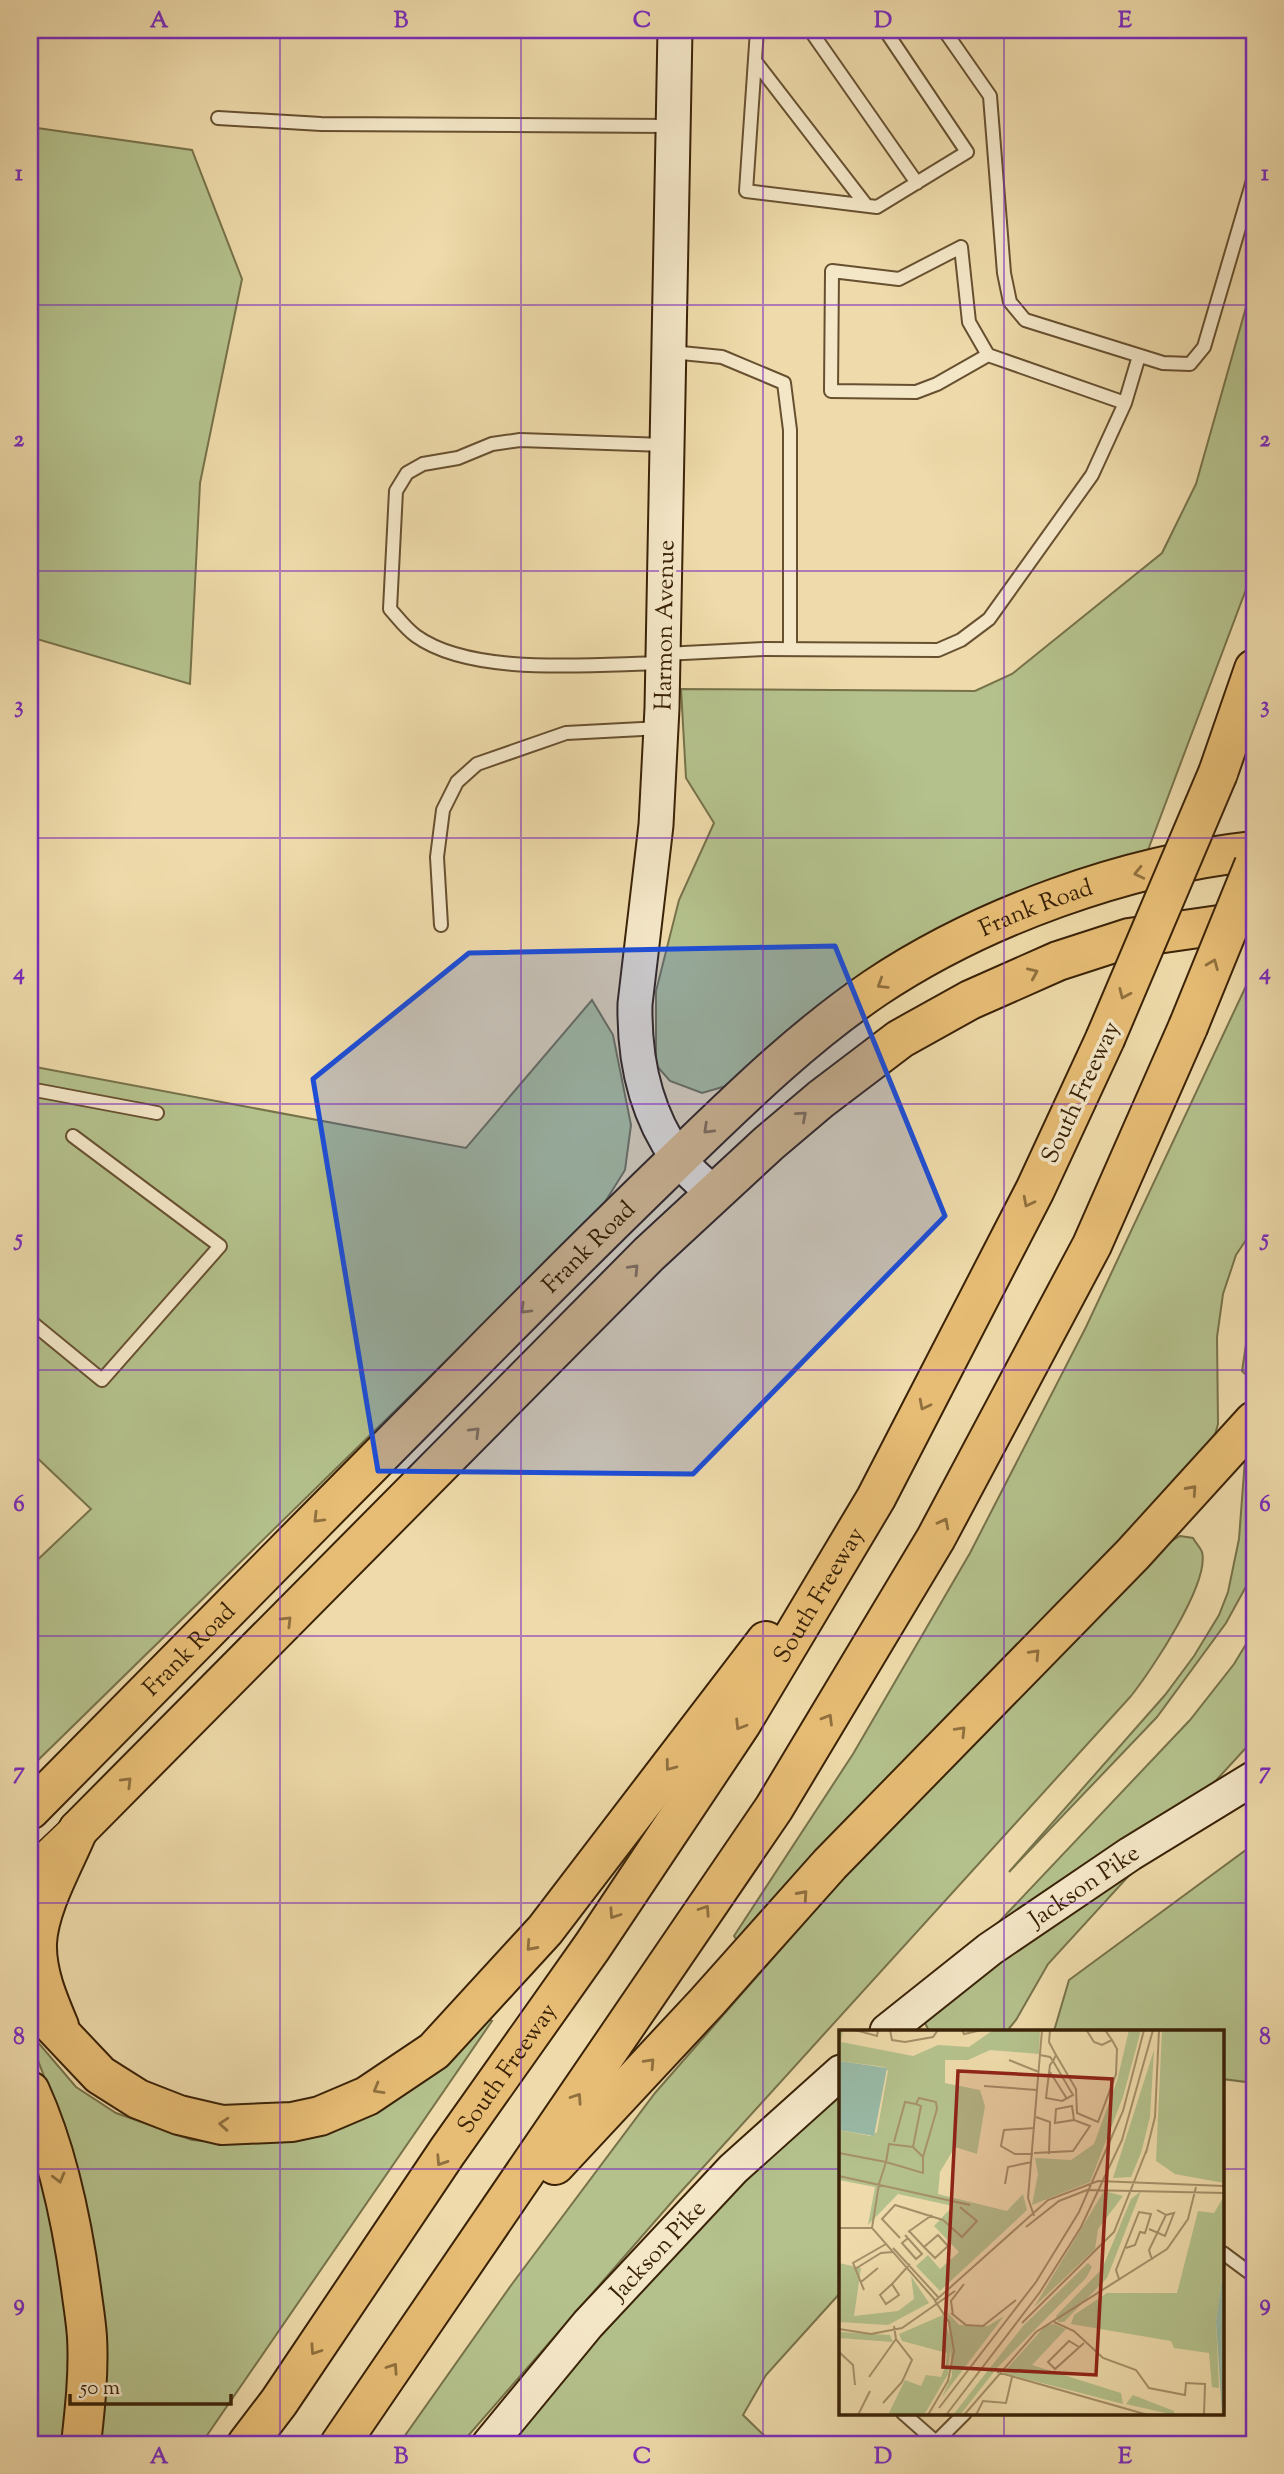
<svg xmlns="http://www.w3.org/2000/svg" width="1284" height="2474" viewBox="0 0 1284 2474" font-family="'Sorts Mill Goudy',serif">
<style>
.green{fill:#b4c18c;stroke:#77724a;stroke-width:2}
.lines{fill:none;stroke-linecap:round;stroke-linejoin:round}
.service-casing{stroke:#675030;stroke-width:16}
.secondary-casing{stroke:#3a2207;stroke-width:37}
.primary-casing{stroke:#3a2207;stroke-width:40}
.trunk-casing{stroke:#3a2207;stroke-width:42}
.motorway-casing{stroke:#3a2207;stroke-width:42}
.service{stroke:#f4e7c8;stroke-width:12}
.secondary{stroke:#f4e7c8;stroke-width:33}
.primary{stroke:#e7bd75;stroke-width:37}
.trunk{stroke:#e7bd75;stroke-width:38}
.motorway{stroke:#e7bd75;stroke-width:38}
.motorway-bridge-casing{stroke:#3a2207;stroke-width:42;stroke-linecap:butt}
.motorway-bridge{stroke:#e7bd75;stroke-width:38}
.oneway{stroke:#90703e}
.marked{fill:#1d4ed8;fill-opacity:0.2;stroke:#1d4ed8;stroke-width:5;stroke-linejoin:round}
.grid{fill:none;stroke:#7b2cbf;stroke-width:2;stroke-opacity:0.55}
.labels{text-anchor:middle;stroke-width:7;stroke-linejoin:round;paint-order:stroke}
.street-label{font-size:24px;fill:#3a2207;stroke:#f4e7c8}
.inset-road{fill:none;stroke:#a69069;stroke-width:2}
.view{fill:#8f2418;fill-opacity:0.15;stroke:#8f2418;stroke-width:3.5}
.inset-edge{fill:none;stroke:#3a2207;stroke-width:3.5}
.neatline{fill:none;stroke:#7b2cbf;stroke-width:2.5}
.grid-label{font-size:23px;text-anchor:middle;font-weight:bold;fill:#7b2cbf}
</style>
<rect width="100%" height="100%" fill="#eedaaa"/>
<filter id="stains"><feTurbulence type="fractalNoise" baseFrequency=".00286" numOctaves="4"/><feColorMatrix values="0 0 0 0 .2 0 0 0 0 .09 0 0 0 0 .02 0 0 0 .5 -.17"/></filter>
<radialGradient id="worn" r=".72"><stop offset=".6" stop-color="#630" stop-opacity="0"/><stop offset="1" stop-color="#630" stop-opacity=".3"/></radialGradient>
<path class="green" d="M 30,127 L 192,150 L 242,279 L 200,483 L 190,684 L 30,637 Z
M 1254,279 L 1254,568 L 1142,866 L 859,979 L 726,1086 L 702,1093 L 670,1081 L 656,1065 L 656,991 L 679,900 L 714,823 L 686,778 L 681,689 L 975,691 L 1012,674 L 1162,553 L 1196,484 Z
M 1254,969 L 1254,1228 L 1236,1255 L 1223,1294 L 1217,1337 L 1218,1424 L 1211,1449 L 738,1942 L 734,1936 L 853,1754 L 970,1553 L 1086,1327 Z
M 592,1000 L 613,1035 L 631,1125 L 625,1170 L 600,1210 L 30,1768 L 30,1567 L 91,1509 L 30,1451 L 30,1066 L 466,1148 Z
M 1254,1291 L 1254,1380 L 1252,1380 L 1242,1371 Z
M 1254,1446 L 1254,1572 L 1226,1623 L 1157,1717 L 1009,1872 L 1165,1695 L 1194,1656 L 1219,1615 L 1228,1592 L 1239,1539 L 1245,1459 Z
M 1180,1536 L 1193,1538 C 1195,1542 1200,1547 1202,1552 C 1210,1583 1151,1671 1131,1696 L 677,2196 L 461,2444 L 399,2444 L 512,2284 L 655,2093 L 844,1877 L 1163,1546 Z
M 1254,1631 L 1254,1739 L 1048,1964 L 1016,2020 L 1007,2031 L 929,2031 L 922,2017 L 925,2000 L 1190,1720 L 1234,1664 Z
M 1254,1844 L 1254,2083 L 1223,2079 L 1223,2031 L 1054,2031 L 1069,1980 Z
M 484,2017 L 492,2021 L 201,2444 L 96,2444 L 88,2219 L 73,2152 L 37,2058 L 30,2046 L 30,2033 L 76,2087 L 116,2113 L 192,2140 L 244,2144 L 303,2137 Z
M 841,2080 L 841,2292 L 766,2375 L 743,2415 L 773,2444 L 507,2444 L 589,2343 Z
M 30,2135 L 62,2256 L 69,2360 L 65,2444 L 30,2444 Z"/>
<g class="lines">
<defs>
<path id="service" d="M 757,30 L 746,191 L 877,207 L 967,152 L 885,30
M 810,30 L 917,183
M 944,30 L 990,96 L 1004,273 L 1010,302 L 1025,320 L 1163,363 L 1190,364 L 1204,347 L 1254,177
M 755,61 L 866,205
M 218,118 L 321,124 L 673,126
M 671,352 L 722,357 L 784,383 L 790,430 L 790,649
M 1125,403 L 1139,356
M 664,654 L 764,649 L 938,650 L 961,640 L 989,619 L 1092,475 L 1125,403 L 988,355 L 969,322 L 961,247 L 899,279 L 832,271 L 831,391 L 916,392 L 937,384 L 988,355
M 663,663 C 594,664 473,677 416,636 C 406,629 398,618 390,609 L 396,491 L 407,473 L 423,464 L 458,458 L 492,444 L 520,440 L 665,445
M 441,925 L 437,857 L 443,810 L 457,782 L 477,764 L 566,733 L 661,728
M 30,1089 L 157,1113
M 30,1321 L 102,1380 L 220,1246 L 73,1136
M 1223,2253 L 1254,2276
M 903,2413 L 936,2442 L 965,2413"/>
<g id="secondary">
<path d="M 675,30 L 662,708 L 656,825 L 635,1004 C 634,1058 645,1112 677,1157 C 687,1171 703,1183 715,1195"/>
<path id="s1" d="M 887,2031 L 990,1949 L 1130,1854 L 1254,1778"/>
<path id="s2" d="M 489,2444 L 588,2324 L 733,2169 L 841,2072"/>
</g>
<path id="primary" d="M 30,1877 L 75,1834"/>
<g id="trunk">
<path id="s3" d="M 30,1810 C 173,1665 317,1519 461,1374 C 536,1298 611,1223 688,1149 C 747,1092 806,1035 875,988 C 983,916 1126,865 1254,851"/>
<path d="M 78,1830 L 649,1254 L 769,1143 L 821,1099 L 900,1039 L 970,1000 L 1058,961 L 1129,938 L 1254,920"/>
</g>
<g id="motorway">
<path d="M 1218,773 L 1254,669"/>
<path d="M 30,2001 L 100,2075 L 138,2099 L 179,2115 L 222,2125 L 292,2122 L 320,2116 L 367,2096 L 434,2051 L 545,1930 L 766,1641"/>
<path d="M 59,2026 C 48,2000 36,1972 37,1943 C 39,1906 64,1864 78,1830"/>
<path d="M 30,2091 C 58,2152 72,2222 81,2288 C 83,2304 86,2321 87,2337 C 89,2372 85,2409 81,2444"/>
<path d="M 555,2165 L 707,2002 L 830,1864 L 1133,1554 L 1254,1421"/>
<path id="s4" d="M 247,2444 L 279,2402 L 447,2152 L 592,1947 L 741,1724 L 876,1498 L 1035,1190 L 1105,1039"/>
<path d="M 340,2444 L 774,1808 L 936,1538 L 1092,1245 L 1188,1027"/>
</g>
</defs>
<use href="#service" class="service-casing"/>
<use href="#secondary" class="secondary-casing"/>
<use href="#primary" class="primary-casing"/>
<use href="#trunk" class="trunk-casing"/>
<use href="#motorway" class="motorway-casing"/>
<use href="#service" class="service"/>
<use href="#secondary" class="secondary"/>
<use href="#primary" class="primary"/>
<use href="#trunk" class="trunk"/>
<use href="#motorway" class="motorway"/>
<defs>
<path id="motorway-bridge" d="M 1188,1027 L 1254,865
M 1105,1039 L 1218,773"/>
</defs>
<use href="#motorway-bridge" class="motorway-bridge-casing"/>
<use href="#motorway-bridge" class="motorway-bridge"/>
</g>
<defs><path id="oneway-chevron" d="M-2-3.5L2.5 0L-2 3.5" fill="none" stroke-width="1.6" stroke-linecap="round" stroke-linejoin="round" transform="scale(1.75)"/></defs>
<g class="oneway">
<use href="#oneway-chevron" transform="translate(1139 873) rotate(167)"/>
<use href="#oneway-chevron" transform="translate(1213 964) rotate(-68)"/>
<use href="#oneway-chevron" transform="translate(1033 973) rotate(-24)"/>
<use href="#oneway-chevron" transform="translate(882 984) rotate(148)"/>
<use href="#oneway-chevron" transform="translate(1124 994) rotate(114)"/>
<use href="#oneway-chevron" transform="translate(802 1116) rotate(-41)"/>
<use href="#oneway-chevron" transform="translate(708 1129) rotate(136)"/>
<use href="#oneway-chevron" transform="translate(1028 1202) rotate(117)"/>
<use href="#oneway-chevron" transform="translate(634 1269) rotate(-46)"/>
<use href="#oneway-chevron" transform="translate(525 1309) rotate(135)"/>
<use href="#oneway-chevron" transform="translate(924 1405) rotate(117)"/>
<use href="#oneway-chevron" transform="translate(475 1432) rotate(-45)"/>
<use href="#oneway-chevron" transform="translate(1192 1490) rotate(-48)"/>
<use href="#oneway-chevron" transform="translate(318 1518) rotate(135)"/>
<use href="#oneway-chevron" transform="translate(944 1523) rotate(-62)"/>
<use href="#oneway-chevron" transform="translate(287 1621) rotate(-45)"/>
<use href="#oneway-chevron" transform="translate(1035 1654) rotate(-46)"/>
<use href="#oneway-chevron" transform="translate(828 1719) rotate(-59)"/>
<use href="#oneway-chevron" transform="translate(740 1725) rotate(122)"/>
<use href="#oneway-chevron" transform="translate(961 1731) rotate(-46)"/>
<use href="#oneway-chevron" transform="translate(670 1766) rotate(127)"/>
<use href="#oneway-chevron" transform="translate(127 1782) rotate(-45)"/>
<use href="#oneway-chevron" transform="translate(803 1895) rotate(-48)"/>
<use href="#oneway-chevron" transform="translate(705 1910) rotate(-56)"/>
<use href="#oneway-chevron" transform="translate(614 1914) rotate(124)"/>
<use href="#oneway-chevron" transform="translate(531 1946) rotate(132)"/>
<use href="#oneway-chevron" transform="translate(650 2063) rotate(-47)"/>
<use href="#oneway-chevron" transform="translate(378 2089) rotate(150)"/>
<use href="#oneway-chevron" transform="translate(577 2098) rotate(-56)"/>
<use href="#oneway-chevron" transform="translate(224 2124) rotate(-176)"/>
<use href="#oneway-chevron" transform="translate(441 2161) rotate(123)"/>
<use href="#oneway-chevron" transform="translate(59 2178) rotate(75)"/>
<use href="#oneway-chevron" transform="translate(315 2350) rotate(124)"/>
<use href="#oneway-chevron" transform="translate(393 2368) rotate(-56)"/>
</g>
<path class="marked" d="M 835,946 L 945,1216 L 693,1474 L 378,1471 L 313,1079 L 469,953 Z"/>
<path class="grid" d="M 280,30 L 280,2444M 521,30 L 521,2444M 763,30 L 763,2444M 1004,30 L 1004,2031M 30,305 L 1254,305M 30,571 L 1254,571M 30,838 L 1254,838M 30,1104 L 1254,1104M 30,1370 L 1254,1370M 30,1636 L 1254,1636M 30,1903 L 1254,1903M 30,2169 L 841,2169M 1223,2169 L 1254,2169M 1004,2413 L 1004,2444"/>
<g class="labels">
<g class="street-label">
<text transform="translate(664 625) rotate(-89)" y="8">Harmon Avenue</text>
<text dy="8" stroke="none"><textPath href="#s3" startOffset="1360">Frank Road</textPath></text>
<text transform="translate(1080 1092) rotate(-65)" y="8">South Freeway</text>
<text dy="8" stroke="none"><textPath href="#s3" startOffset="793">Frank Road</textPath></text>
<text dy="8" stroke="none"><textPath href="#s4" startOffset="1024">South Freeway</textPath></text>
<text dy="8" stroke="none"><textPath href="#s3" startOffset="226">Frank Road</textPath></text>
<text dy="8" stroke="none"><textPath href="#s1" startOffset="245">Jackson Pike</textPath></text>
<text dy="8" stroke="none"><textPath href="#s4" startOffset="457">South Freeway</textPath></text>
<text dy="8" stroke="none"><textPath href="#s2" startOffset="257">Jackson Pike</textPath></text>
</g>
</g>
<g transform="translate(839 2030)">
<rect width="385" height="385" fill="#eedaaa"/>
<path d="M 0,0 L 4,0 L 2,12 L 74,26 L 99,15 L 130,17 L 154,0 L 201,0 L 200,24 L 151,20 L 129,30 L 106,30 L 106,53 L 141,60 L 146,76 L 138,124 L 116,117 L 101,142 L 99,164 L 168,181 L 184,164 L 188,180 L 101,261 L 77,236 L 89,225 L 101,239 L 120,222 L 95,196 L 114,176 L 59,164 L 29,195 L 36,157 L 0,150 L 0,100 L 31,106 L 38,102 L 49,41 L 46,37 L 0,31 ZM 290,0 L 302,0 L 284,67 L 251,152 L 193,175 L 199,144 L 196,128 L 232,130 L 255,114 L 278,51 ZM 323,0 L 385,0 L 385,153 L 336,144 L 317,131 ZM 315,20 L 311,87 L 302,123 L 292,147 L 274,148 ZM 265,161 L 284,166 L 259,199 L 256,219 L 195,277 ZM 302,161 L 268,248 L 225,292 L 219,292 L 217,286 L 263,239 L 292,169 ZM 385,166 L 385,234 L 377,291 L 380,358 L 373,357 L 370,323 L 335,318 L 332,311 L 232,294 L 235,285 L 268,263 L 338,263 L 359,181 L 375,183 ZM 0,233 L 22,238 L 15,286 L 59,281 L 75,269 L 72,246 L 90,273 L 49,295 L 0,292 ZM 249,233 L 253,237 L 247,248 L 158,338 L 121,385 L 114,385 L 184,296 ZM 109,283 L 120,295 L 149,296 L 165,286 L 103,367 L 113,346 ZM 104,285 L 112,311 L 109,344 L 85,385 L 49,385 L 66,350 L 82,356 L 87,345 L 102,347 L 107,334 L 108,323 L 63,311 L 60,304 ZM 215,294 L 227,299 L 193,335 L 282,363 L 284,374 L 164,343 L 207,295 ZM 0,302 L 51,305 L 54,312 L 0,308 ZM 294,365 L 335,381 L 335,385 L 287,374 Z" fill="#b4c18c"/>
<path d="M 0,31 L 48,38 L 35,106 L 0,100 ZM 385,234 L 385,384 L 383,385 L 377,291 Z" fill="#99bba8"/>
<path class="inset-road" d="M 16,0 L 38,6 L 39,0M 51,0 L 53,10 L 66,12 L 94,7 L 99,0M 123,0 L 125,4 L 143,0M 248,1 L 255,12 L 263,15 L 273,10 L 266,0M 201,25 L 211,27 L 214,31 L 234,65 L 223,71 L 207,68 L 211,35 L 214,31 L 217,25 L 210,12 L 211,0M 217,25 L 237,59 L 238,83 L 259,92 L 277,44 L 278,19 L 273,10M 170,30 L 200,42M 211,42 L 228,69M 145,56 L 198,60M 77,74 L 80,68 L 97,72 L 98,79 L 84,127M 197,87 L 211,92 L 210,124M 55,112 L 66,72 L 77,74 L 82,76 L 74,117M 0,123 L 47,132 L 84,143 L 84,127 L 74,117 L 50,114 L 47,132 L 40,154 L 33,198 L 96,270M 195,123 L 234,121 L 251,96 L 235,90 L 233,76 L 217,79 L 216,93 L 235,90M 307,123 L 316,87 L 320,0M 194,124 L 176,124 L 162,116 L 165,100 L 196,98M 0,146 L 131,175M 166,154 L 169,137 L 193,132M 195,186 L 189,168 L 203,0M 187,197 L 220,171 L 248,160 L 385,163M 0,198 L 33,198M 310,199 L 326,206 L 335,183 L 327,185M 70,201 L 85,217 L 96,228 L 109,216 L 99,205 L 85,217M 69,202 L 93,185M 66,205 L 83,224 L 77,229 L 63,213 L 69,208M 61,208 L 43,189 L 56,175 L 104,190 L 123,207 L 138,191 L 121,177M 54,218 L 100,268M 313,230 L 310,220 L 327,185 L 318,180M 16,239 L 42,223 L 54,222M 280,249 L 277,240 L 300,182 L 312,184 L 306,203 L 301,202 L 296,215 L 287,218M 22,252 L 39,238M 53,254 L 41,265 L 47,274 L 60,265 L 53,254 L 71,234M 25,260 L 14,233 L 47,214M 112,283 L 127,295 L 144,296 L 177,270M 114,285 L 112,271 L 125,254M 215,292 L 235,301 L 264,328 L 297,340 L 310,358 L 346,365 L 347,353 L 366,354 L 365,385M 183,293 L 275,202 L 308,119M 0,299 L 32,304 L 63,298 L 116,261M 240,317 L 230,311 L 209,332 L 216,339 L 245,313M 0,322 L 14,335 L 16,355M 158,342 L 309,385M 30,347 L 57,309M 44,373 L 63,352 L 73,330 L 57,309 L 55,296M 100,378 L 197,252 L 240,182 L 284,81 L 305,0M 19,385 L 31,361M 89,385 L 109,351 L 115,321 L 110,292 L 96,271 L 209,170 L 259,151 L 385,156M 107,385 L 201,262 L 242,197 L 283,110 L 314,0M 125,385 L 197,302 L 328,219 L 349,189 L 357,157M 137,385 L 144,371 L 167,373 L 173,347"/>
<path class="view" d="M 119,41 L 273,49 L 257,345 L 104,337 Z"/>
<rect width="385" height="385" class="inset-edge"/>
</g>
<rect width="1284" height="2474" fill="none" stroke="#eedaaa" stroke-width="77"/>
<path d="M70 2394v10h161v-10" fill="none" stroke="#3a2207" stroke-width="3.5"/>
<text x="80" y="2394" font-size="21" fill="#3a2207" stroke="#f4e7c8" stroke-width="5" paint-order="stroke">50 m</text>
<rect x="38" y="38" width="1208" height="2398" class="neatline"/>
<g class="grid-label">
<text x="159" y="27">A</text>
<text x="401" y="27">B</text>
<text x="642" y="27">C</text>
<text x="883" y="27">D</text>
<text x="1125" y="27">E</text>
<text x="19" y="180">1</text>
<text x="1265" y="180">1</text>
<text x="19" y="446">2</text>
<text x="1265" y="446">2</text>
<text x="19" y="712">3</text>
<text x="1265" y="712">3</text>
<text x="19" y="979">4</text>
<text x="1265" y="979">4</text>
<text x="19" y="1245">5</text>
<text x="1265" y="1245">5</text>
<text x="19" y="1511">6</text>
<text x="1265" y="1511">6</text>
<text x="19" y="1778">7</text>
<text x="1265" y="1778">7</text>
<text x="19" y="2044">8</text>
<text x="1265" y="2044">8</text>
<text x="19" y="2310">9</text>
<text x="1265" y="2310">9</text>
<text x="159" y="2463">A</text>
<text x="401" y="2463">B</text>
<text x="642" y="2463">C</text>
<text x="883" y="2463">D</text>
<text x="1125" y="2463">E</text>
</g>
<rect width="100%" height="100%" filter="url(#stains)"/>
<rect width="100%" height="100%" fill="url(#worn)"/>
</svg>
